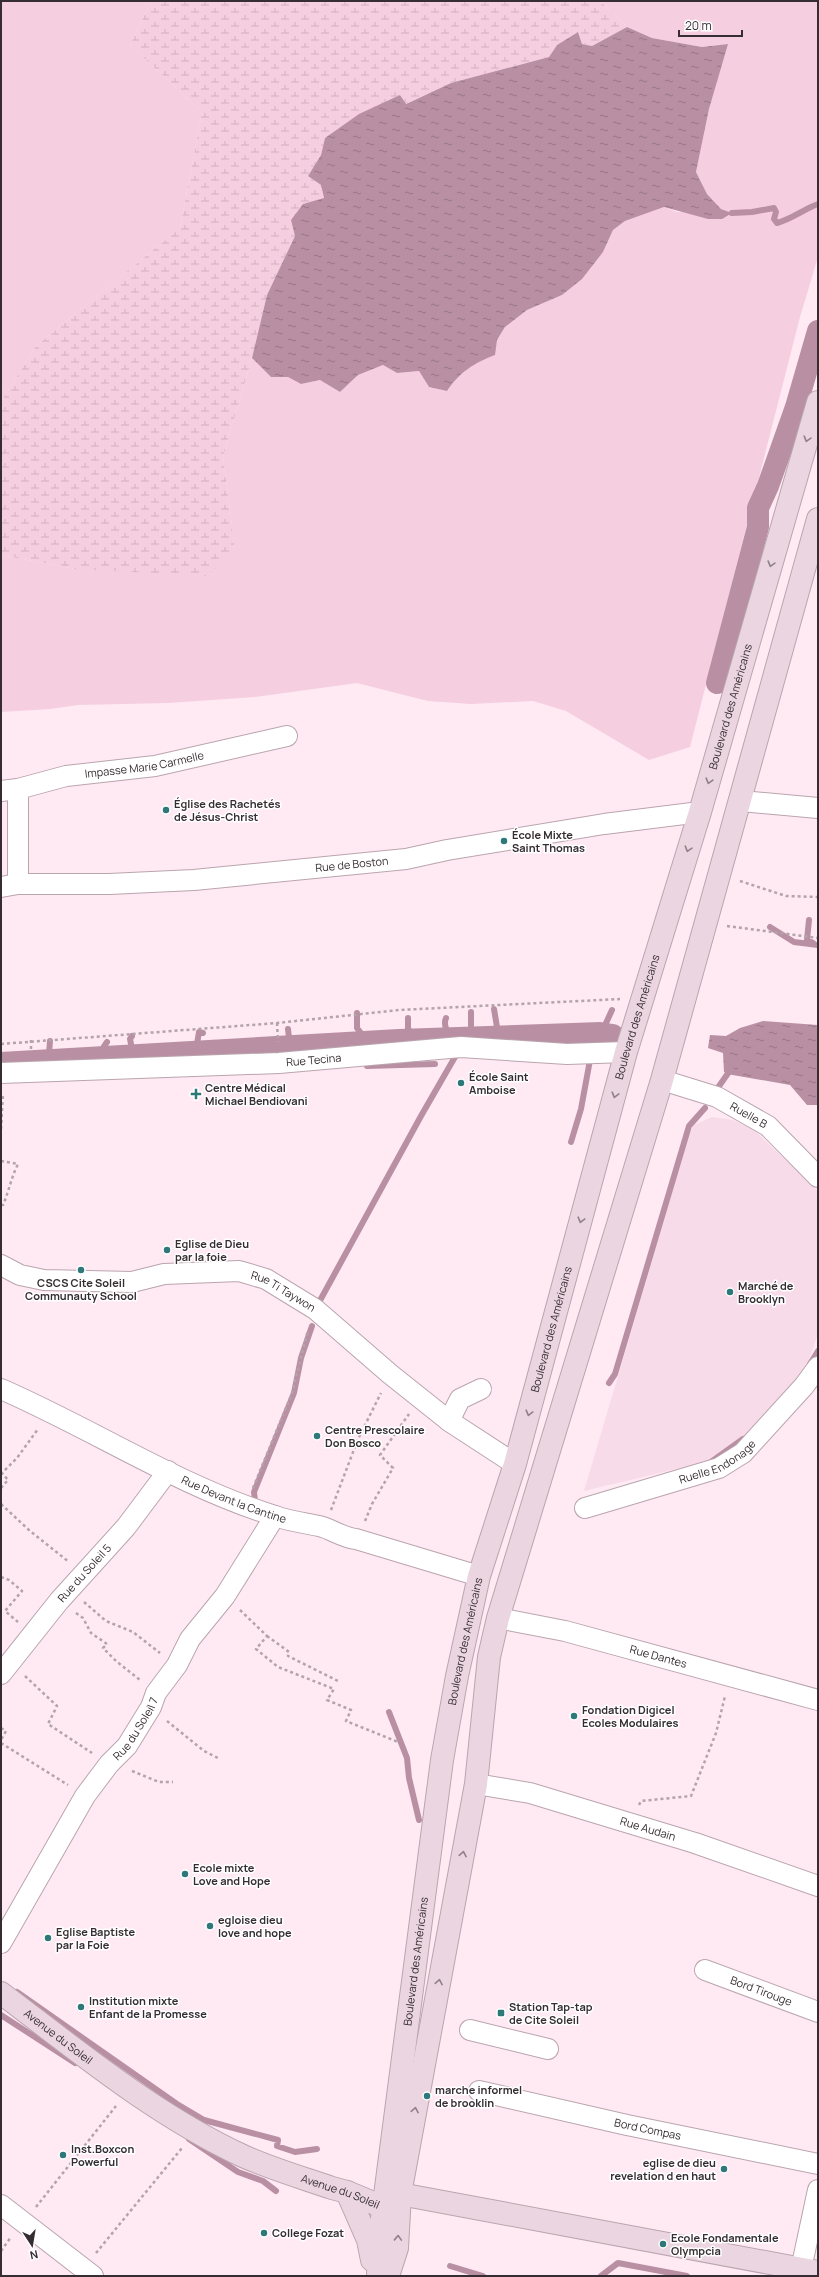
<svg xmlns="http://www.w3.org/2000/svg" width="819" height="2277" viewBox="0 0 819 2277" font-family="Manrope,sans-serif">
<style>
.built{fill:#f8dbe8}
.grass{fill:#f5cee0}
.wetland{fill:url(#wetland-marsh)}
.water{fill:url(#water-ripples)}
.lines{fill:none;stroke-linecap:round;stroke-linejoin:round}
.stream{stroke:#b990a3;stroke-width:6}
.canal{stroke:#b990a3;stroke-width:22}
.street-casing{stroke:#baa5ae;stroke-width:22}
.secondary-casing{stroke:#baa5ae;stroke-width:24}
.path{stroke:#b3a3aa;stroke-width:2.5;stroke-dasharray:3 3;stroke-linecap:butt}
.street{stroke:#fff;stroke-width:20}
.secondary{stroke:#ebd5e0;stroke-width:22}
.oneway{stroke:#908188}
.poi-dot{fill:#2e787a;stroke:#fff;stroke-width:1.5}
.labels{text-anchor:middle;stroke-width:3;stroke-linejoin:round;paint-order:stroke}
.street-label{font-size:11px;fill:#352d31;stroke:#fff}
.poi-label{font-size:11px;font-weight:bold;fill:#352d31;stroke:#fff;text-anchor:start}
</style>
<defs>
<pattern id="wetland-marsh" width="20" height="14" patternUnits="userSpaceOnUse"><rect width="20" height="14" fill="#f5cee0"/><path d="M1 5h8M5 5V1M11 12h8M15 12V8" fill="none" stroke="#d3b1c1"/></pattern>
<pattern id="water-ripples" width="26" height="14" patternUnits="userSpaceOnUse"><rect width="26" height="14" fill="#b990a3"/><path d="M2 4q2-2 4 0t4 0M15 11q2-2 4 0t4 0" fill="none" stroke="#977685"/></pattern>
</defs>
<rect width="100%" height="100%" fill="#ffe9f3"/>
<path class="built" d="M 712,1117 L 733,1120 L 754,1130 L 818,1191 L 818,1334 L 804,1374 L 738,1444 L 714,1460 L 584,1491 L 690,1133 L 694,1125 Z"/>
<path class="grass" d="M 1,1 L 151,1 L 130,45 L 202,112 L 180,228 L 36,346 L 1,402 Z
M 600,1 L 818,1 L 818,257 L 800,317 L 690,747 L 649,760 L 566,711 L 533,701 L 471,704 L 428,701 L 357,683 L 255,697 L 168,703 L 78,705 L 50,709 L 1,712 L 1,555 L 75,569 L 235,549 L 223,457 L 252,358 L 271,377 L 288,377 L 301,384 L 320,380 L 340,392 L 358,375 L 383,365 L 397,373 L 419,371 L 429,387 L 447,391 C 460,372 474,363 494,355 L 497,340 L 505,327 L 527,310 L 562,295 L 603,252 L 613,230 L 625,221 L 664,207 L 677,212 L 732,213 L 721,209 L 707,194 L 696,172 L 709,109 L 727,44 L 702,47 L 652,38 L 627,27 Z"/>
<path class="wetland" d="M 151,1 L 600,1 L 627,27 L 592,46 L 582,44 L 578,32 L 557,45 L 549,57 L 451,83 L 405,104 L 400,95 L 325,138 L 321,155 L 308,176 L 321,185 L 324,199 L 303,204 L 291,220 L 295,236 L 267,295 L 252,358 L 223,457 L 235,549 L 207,576 L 75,569 L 1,555 L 1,402 L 36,346 L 180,228 L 202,112 L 130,45 Z"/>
<path class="water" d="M 627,27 L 652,38 L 702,47 L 728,44 L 709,109 L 696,172 L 707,194 L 721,209 L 732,213 L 722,219 L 708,219 L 664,207 L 625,221 L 613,230 L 603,252 L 582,279 L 562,295 L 527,310 L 505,327 L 497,340 L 495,355 C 474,363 460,372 447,391 L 429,387 L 419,371 L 397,373 L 383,365 L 358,375 L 340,392 L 320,380 L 301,384 L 288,377 L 271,377 L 252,358 L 267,295 L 295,236 L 291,220 L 303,204 L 324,198 L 321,185 L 308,176 L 321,155 L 325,138 L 359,114 L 400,95 L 406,104 L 451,83 L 549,57 L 557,45 L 578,32 L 582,44 L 592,46 Z
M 763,1021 L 818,1025 L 818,1105 L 807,1105 L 790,1085 L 727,1074 L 724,1072 L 723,1053 L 708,1048 L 710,1035 L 726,1036 L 740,1028 Z"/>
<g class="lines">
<path class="stream" d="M 732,213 L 752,212 L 774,208 L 776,212 L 774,219 L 777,223 C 792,219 804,209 818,204
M 809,920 L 807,940 L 813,943
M 770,927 L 794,942 L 818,945
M 494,1009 L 497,1027 L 502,1036
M 471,1012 L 471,1029 L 475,1036
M 357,1013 L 357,1028 L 368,1042
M 408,1018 L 408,1031 L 413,1032 L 423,1039
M 446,1018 C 443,1025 447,1033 453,1038
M 288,1029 L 289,1038 L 297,1046
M 203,1033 L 199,1032 L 197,1044 L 206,1052
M 132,1036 L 130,1039 L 132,1049 L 143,1056
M 50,1041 L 49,1054 L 53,1061
M 474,1043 L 485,1036
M 595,1047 L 612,1010
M 107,1058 L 103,1048 L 107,1042
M 367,1066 L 435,1064
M 717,1089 L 731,1069
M 571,1142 L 581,1109 L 590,1060
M 317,1306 L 421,1116 L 459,1050
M 810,1364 L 818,1351
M 609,1383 L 615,1374 L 689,1126 L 705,1108
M 711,1462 L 743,1439
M 255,1501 L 254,1492 L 294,1393 L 301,1358 L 312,1326
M 389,1712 L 407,1758 L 409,1778 L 419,1820
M 17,1992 L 177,2104 L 204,2120 L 278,2140 L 277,2146 L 295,2152 L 317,2149
M 1,2015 L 75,2063
M 189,2139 L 238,2172 L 263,2181 L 276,2191
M 450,2266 L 483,2276
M 601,2276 L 618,2263 L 687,2276"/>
<path class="canal" d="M 717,683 L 758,527 L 758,508 L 768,486 L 796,407 L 818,331
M 1,1063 L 399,1040 L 600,1033 L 613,1035"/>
<defs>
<g id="street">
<path d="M 18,789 L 18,884"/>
<path id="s1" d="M 1,791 L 18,789 L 66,776 L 155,766 L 287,736"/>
<path d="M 741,801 L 818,808"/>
<path id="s2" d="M 1,887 L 18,884 L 109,884 L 194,880 L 406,859 L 447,850 L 604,824 L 700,812"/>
<path id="s3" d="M 1,1073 L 279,1063 L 461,1047 L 567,1054 L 626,1052"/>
<path id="s4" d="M 662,1080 L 717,1097 L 768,1126 L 818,1177"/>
<path id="s5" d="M 1,1265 L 20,1275 L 44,1280 L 132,1282 L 164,1274 L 239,1271 L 266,1279 L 315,1309 L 390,1374 L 449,1421 L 515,1464"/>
<path id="s6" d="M 1,1389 C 93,1429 179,1486 275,1516 C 289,1521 305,1523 319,1526 C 332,1529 343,1538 356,1539 L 479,1576"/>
<path d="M 449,1421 L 460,1399 L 481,1389"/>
<path id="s7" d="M 585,1508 L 719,1468 L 743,1453 L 804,1386 L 818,1367"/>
<path id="s8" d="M 498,1618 L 565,1631 L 818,1700"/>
<path id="s9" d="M 1,1674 L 59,1601 L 126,1527 L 168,1471"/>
<path id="s10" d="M 476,1784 L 530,1793 L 695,1843 L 818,1886"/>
<path id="s11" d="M 1,1943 L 85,1796 L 109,1764 L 127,1746 L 151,1707 L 156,1693 L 177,1665 L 190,1639 L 225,1596 L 275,1516"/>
<path id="s12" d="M 705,1970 L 818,2012"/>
<path d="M 470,2030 L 548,2049"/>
<path id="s13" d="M 479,2091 L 627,2125 L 818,2164"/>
<path d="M 1,2205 L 93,2276"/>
<path d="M 801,2269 L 818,2190"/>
</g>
<g id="secondary">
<path id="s14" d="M 1,1993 C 79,2052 155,2115 243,2156 C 272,2169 303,2178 332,2188 L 347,2192 L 383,2207 L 400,2194 L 818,2272"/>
<path d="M 347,2192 L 368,2240 L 372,2260"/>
<path id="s15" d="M 378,2276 L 379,2241 L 442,1760 L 457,1676 L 479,1576 L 515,1464 L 626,1052 L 700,812 L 818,402"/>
<path d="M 388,2276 L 397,2248 L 400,2194 L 476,1784 L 489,1657 L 498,1618 L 662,1080 L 818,519"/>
</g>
</defs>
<use href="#street" class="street-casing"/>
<use href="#secondary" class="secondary-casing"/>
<path class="path" d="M 740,881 L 786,896 L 818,897
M 727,926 L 818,938
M 277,1023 L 278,1042
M 31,1040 L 31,1052
M 1,1044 L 277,1023 L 399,1010 L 620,999
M 1,1129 L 3,1094
M 1,1161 L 18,1164 C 11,1178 9,1191 3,1205 L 1,1205
M 1,1488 L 8,1480 L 2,1473 L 17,1458 L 38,1429
M 253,1488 L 292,1393 L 308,1330
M 1,1504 L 30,1531 L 69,1562
M 331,1510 L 358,1439 L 381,1393
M 365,1521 L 372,1504 L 393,1468 L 380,1455 L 409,1414
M 1,1577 L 9,1580 L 22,1591 L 5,1611 L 18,1622
M 84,1602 L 106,1621 L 133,1632 L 160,1653
M 240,1610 L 267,1636 L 256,1649 L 278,1667 L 334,1689 L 327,1700 L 351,1710 L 346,1721 L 398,1742
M 76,1613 L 83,1618 L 91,1633 L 107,1644 L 103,1648 L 116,1661 L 140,1680
M 267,1636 L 289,1652 L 288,1656 L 340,1682
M 25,1676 L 57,1706 L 48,1724 L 92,1753
M 167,1721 L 204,1751 L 218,1758
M 1,1728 L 6,1731 L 1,1740
M 1,1743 L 68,1785
M 132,1771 L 159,1782 L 173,1782
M 639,1805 L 641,1801 L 691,1796 L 716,1733 L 725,1696
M 36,2207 L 116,2106
M 1,2251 L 11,2237
M 96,2253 L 182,2148"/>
<use href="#street" class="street"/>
<use href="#secondary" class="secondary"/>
</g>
<defs><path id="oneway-chevron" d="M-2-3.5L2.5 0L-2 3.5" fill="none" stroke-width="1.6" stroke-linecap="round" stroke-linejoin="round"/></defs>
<g class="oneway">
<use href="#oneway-chevron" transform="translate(807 439) rotate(106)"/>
<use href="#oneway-chevron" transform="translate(771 564) rotate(106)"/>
<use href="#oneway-chevron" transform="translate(709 781) rotate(106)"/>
<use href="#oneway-chevron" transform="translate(688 849) rotate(107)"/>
<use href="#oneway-chevron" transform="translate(615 1095) rotate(105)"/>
<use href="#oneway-chevron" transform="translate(581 1220) rotate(105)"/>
<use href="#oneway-chevron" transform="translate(529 1413) rotate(105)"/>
<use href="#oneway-chevron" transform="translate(463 1854) rotate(-79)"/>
<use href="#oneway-chevron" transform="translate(439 1982) rotate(-79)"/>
<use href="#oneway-chevron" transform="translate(415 2110) rotate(-79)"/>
<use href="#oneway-chevron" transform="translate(398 2238) rotate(-88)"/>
</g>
<g class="poi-dot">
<circle cx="166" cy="810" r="4"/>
<circle cx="504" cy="841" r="4"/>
<circle cx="461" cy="1083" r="4"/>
<path d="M194 1088h4v4h4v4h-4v4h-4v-4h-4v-4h4z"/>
<circle cx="167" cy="1250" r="4"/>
<circle cx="81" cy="1270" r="4"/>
<circle cx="730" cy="1292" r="4"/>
<circle cx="317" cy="1436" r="4"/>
<circle cx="574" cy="1716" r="4"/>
<circle cx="185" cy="1874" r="4"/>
<circle cx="210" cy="1926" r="4"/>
<circle cx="48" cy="1938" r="4"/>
<circle cx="81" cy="2007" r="4"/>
<rect x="497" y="2009" width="8" height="8" rx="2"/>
<circle cx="427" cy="2096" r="4"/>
<circle cx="63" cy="2155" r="4"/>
<circle cx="724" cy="2169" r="4"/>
<circle cx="264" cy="2233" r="4"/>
<circle cx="663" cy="2244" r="4"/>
</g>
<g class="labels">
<g class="street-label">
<text dy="4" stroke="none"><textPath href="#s15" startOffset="1613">Boulevard des Américains</textPath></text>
<text dy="4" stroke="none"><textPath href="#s1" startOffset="146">Impasse Marie Carmelle</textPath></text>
<text dy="4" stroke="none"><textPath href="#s2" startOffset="352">Rue de Boston</textPath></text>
<text dy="4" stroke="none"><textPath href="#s15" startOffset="1289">Boulevard des Américains</textPath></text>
<text dy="4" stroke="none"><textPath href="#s3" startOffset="313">Rue Tecina</textPath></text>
<text dy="4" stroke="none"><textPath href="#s4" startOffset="94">Ruelle B</textPath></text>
<text dy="4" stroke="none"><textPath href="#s5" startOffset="291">Rue Ti Taywon</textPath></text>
<text dy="4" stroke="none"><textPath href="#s15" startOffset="965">Boulevard des Américains</textPath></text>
<text dy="4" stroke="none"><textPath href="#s7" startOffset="141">Ruelle Endonage</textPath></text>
<text dy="4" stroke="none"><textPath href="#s6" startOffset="258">Rue Devant la Cantine</textPath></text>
<text dy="4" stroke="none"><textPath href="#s9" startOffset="131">Rue du Soleil 5</textPath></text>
<text dy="4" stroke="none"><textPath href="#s15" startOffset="641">Boulevard des Américains</textPath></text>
<text dy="4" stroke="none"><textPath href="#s8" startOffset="165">Rue Dantes</textPath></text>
<text dy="4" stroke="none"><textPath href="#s11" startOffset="254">Rue du Soleil 7</textPath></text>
<text dy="4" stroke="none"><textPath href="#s10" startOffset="178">Rue Audain</textPath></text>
<text dy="4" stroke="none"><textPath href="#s15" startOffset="317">Boulevard des Américains</textPath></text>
<text dy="4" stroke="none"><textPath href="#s12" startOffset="60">Bord Tirouge</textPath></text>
<text dy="4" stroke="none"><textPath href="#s14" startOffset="72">Avenue du Soleil</textPath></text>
<text dy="4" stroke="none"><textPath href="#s13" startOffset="173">Bord Compas</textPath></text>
<text dy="4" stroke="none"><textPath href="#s14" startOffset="396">Avenue du Soleil</textPath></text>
</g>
<g class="poi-label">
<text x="174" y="808">Église des Rachetés<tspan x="174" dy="13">de Jésus-Christ</tspan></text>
<text x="512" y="839">École Mixte<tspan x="512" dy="13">Saint Thomas</tspan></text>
<text x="469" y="1081">École Saint<tspan x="469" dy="13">Amboise</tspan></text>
<text x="205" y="1092">Centre Médical<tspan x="205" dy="13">Michael Bendiovani</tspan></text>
<text x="175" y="1248">Eglise de Dieu<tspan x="175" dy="13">par la foie</tspan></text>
<text x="81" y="1287" text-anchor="middle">CSCS Cite Soleil<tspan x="81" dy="13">Communauty School</tspan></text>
<text x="738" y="1290">Marché de<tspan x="738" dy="13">Brooklyn</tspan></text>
<text x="325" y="1434">Centre Prescolaire<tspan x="325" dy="13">Don Bosco</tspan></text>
<text x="582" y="1714">Fondation Digicel<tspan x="582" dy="13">Ecoles Modulaires</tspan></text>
<text x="193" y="1872">Ecole mixte<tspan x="193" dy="13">Love and Hope</tspan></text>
<text x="218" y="1924">egloise dieu<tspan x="218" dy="13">love and hope</tspan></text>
<text x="56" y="1936">Eglise Baptiste<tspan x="56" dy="13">par la Foie</tspan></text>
<text x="89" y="2005">Institution mixte<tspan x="89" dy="13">Enfant de la Promesse</tspan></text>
<text x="509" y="2011">Station Tap-tap<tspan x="509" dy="13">de Cite Soleil</tspan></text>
<text x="435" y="2094">marche informel<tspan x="435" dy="13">de brooklin</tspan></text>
<text x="71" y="2153">Inst.Boxcon<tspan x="71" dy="13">Powerful</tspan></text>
<text x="716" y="2167" text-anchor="end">eglise de dieu<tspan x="716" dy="13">revelation d en haut</tspan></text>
<text x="272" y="2237">College Fozat</text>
<text x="671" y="2242">Ecole Fondamentale<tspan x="671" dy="13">Olympcia</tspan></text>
</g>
</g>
<rect width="819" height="2277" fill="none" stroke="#352d31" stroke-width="4"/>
<g transform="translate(32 2245) rotate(168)" stroke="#ffffff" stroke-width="3" paint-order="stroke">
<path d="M0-3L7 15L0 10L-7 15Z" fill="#352d31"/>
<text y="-6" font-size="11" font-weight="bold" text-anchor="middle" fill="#352d31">N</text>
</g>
<path d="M679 30v6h63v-6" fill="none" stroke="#352d31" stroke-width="2"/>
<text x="685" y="30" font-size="12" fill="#352d31" stroke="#ffffff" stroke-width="3" paint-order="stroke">20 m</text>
</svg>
